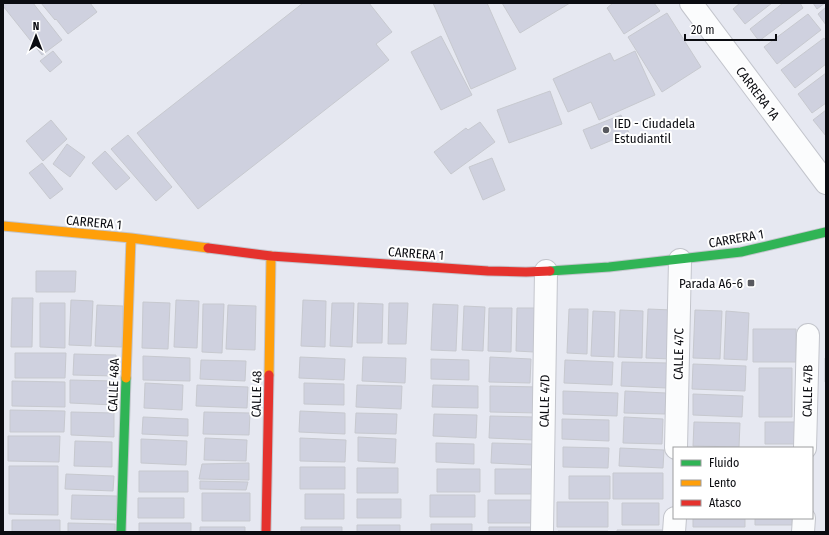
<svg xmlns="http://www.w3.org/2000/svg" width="829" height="535" viewBox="0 0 829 535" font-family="'Fira Sans Condensed',sans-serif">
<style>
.building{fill:#cfd1df;stroke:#c7c9cf}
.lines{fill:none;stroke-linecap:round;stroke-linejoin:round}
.street-casing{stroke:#c3c5cc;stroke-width:24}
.fast-casing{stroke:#c3c5cc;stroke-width:11}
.slow-casing{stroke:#c3c5cc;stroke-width:11}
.jam-casing{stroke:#c3c5cc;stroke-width:11}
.street{stroke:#fbfcfd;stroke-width:22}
.fast{stroke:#30b455;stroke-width:9}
.slow{stroke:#ff9f0a;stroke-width:9}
.jam{stroke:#e5322d;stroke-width:9}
.poi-dot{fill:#58595f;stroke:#fff;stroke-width:1.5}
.labels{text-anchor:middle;stroke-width:4;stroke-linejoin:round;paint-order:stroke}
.street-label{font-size:13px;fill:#0b0c11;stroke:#fff}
.poi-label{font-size:13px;fill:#0b0c11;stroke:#fff;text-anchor:start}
</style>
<rect width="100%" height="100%" fill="#e6e8f1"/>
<path class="building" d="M 3,3 L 33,3 L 62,40 L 42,55 L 3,6 Z
M 41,3 L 90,3 L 97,12 L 68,34 L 56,19 L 55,20 Z
M 303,3 L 369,3 L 392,32 L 376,44 L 389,60 L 198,209 L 137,133 Z
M 433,3 L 487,3 L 516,69 L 471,89 Z
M 502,3 L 570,3 L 520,33 Z
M 613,3 L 654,3 L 660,11 L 624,34 L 607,8 Z
M 740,3 L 772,3 L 745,24 L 733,9 Z
M 783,3 L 800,3 L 803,8 L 759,41 L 750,29 Z
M 813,3 L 825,3 L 817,9 Z
M 826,7 L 826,25 L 818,14 Z
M 667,13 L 701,67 L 662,92 L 628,37 Z
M 808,14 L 821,30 L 777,64 L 764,47 Z
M 441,36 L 472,95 L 441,110 L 411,52 Z
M 824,38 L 826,41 L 826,64 L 795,88 L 781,70 Z
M 53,51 L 62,62 L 50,72 L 40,61 Z
M 635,51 L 655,95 L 599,120 L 591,102 L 568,112 L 553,79 L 610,53 L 614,61 Z
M 826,73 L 826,103 L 812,113 L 798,94 Z
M 550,91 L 562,124 L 509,143 L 497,110 Z
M 826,110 L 826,136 L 813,120 Z
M 621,115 L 629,133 L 591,149 L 583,130 Z
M 51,120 L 67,139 L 43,161 L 26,141 Z
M 480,122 L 495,142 L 451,174 L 434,152 L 466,128 L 468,130 Z
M 128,135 L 172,187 L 156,201 L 111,149 Z
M 67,144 L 85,157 L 70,177 L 53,164 Z
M 105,151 L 130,178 L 116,190 L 92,163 Z
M 492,158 L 505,190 L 483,200 L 469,167 Z
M 42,163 L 63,189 L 50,199 L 29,173 Z
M 36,271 L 76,271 L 75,292 L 36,292 Z
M 12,298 L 33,298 L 32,347 L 11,347 Z
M 71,300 L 93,301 L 91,346 L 69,345 Z
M 176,300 L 199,301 L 197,348 L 174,347 Z
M 303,300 L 326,301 L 325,347 L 301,346 Z
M 143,302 L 170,303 L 168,349 L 142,348 Z
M 40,303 L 65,303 L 65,348 L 40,347 Z
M 332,303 L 354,303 L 352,347 L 330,346 Z
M 358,303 L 383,304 L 382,343 L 357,343 Z
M 389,303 L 408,303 L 406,344 L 388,344 Z
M 203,304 L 224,304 L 222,353 L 202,352 Z
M 433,304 L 458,305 L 456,351 L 431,350 Z
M 97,305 L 123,306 L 122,347 L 95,346 Z
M 228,305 L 256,306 L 255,350 L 226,349 Z
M 464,306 L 485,307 L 483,351 L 462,350 Z
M 489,308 L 512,308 L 511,352 L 488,351 Z
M 517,308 L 535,308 L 534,352 L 516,351 Z
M 569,309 L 588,309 L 587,354 L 567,353 Z
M 648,309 L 672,310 L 671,359 L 646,358 Z
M 620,310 L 643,311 L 642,358 L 618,357 Z
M 695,310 L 722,311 L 720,359 L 693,358 Z
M 593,311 L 615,312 L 614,357 L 591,356 Z
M 726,311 L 749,313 L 747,360 L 724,359 Z
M 753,329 L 796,329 L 796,362 L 753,362 Z
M 15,353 L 66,353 L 65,378 L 15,378 Z
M 74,354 L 116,355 L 115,376 L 73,375 Z
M 143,356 L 190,358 L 190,381 L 143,380 Z
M 300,357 L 345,359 L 344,380 L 299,378 Z
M 363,357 L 406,358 L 405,383 L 362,381 Z
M 490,357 L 531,359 L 530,383 L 489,382 Z
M 825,358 L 826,358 L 826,382 L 825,382 Z
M 431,359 L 469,360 L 469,380 L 431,379 Z
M 201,360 L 246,361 L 245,381 L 200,379 Z
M 565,360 L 613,362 L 612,385 L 564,383 Z
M 622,362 L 668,363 L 667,388 L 621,386 Z
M 693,364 L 746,366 L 745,391 L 692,389 Z
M 759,368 L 792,368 L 792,417 L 759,417 Z
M 70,380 L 115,381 L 114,405 L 70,403 Z
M 12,381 L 65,382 L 65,407 L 12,406 Z
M 145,383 L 183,385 L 182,410 L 144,408 Z
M 304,383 L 344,384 L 344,405 L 304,404 Z
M 197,385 L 248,387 L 247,408 L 196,406 Z
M 357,385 L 402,386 L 401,409 L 356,407 Z
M 433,385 L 478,386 L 478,408 L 432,407 Z
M 490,386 L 539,387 L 539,413 L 490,412 Z
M 563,391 L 618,393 L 617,416 L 563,414 Z
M 625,391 L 666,393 L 665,414 L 624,413 Z
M 693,394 L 743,396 L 742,417 L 693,415 Z
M 10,410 L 65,411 L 64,432 L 10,432 Z
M 300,411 L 345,413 L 345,434 L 299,432 Z
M 71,412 L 114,413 L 114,437 L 71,435 Z
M 204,412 L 250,413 L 249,435 L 203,434 Z
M 356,413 L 397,414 L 396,434 L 355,433 Z
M 434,414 L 477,415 L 476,438 L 433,436 Z
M 490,416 L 534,417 L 533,440 L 489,438 Z
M 143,417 L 188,419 L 188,436 L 142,434 Z
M 624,417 L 663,419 L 662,444 L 623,443 Z
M 562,419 L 609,420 L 609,441 L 562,439 Z
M 694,422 L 740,423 L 739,447 L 693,446 Z
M 765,422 L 797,422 L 797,444 L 765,444 Z
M 8,436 L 60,436 L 59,462 L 8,461 Z
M 358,437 L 396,439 L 395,463 L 358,461 Z
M 205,438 L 247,440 L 246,461 L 204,460 Z
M 300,438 L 346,440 L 345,462 L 300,461 Z
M 141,439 L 187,441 L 186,465 L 141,463 Z
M 75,441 L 112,442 L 112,467 L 74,466 Z
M 436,443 L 474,444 L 474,464 L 436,462 Z
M 492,443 L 533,444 L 532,465 L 491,463 Z
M 563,447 L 609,448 L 608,468 L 563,467 Z
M 620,448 L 664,450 L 663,468 L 619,466 Z
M 249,463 L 249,480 L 199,479 L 202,464 Z
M 9,466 L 58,466 L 58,515 L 9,514 Z
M 300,467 L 345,467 L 345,489 L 300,489 Z
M 357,468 L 398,468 L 398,493 L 357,493 Z
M 437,469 L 480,469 L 480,492 L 437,492 Z
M 495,469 L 539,469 L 539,494 L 495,494 Z
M 139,471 L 188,471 L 188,492 L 139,492 Z
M 613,473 L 663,473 L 663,499 L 613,499 Z
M 66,474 L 114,476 L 113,491 L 65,489 Z
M 569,476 L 610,476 L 610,499 L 569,499 Z
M 200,481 L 248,482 L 246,490 L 200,489 Z
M 202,493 L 250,493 L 250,521 L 202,521 Z
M 305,494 L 344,494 L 344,519 L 305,519 Z
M 72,495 L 117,496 L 116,520 L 71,519 Z
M 430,495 L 475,495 L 475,517 L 430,517 Z
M 138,498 L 184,498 L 184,518 L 138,518 Z
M 357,499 L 401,499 L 401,518 L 357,518 Z
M 488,500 L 537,500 L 537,523 L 488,523 Z
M 557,502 L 608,502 L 608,527 L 557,527 Z
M 622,503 L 659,503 L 659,525 L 622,525 Z
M 693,518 L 745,518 L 745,527 L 693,527 Z
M 755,518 L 792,518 L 792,525 L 755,525 Z
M 12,520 L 60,520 L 60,532 L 12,532 Z
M 68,523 L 115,524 L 115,532 L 68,532 Z
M 139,523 L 191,523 L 191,532 L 139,532 Z
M 431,524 L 472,524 L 472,532 L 431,532 Z
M 357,525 L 400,525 L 400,532 L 357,532 Z
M 200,527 L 245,527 L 245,532 L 200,532 Z
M 301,527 L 342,527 L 342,532 L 301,532 Z
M 489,527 L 535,527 L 535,532 L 489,532 Z
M 617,530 L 662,530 L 662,532 L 617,532 Z
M 558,531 L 608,531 L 608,532 L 558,532 Z"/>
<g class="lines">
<defs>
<path id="street" d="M 691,3 L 826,183
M 676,448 L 680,260
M 805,448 L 808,335
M 542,532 L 546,271
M 674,532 L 675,518
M 803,532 L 804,518"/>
<path id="fast" d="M 550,271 L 609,267 L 741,252 L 826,232
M 121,532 L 126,378"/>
<path id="slow" d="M 3,226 L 131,238 L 208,248
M 269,375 L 271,256
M 126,378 L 131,238"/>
<path id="jam" d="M 208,248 L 271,256 L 488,271 L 526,272 L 550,271
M 266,532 L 269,375"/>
</defs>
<use href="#street" class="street-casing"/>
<use href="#fast" class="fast-casing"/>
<use href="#slow" class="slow-casing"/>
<use href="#jam" class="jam-casing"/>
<use href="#street" class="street"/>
<use href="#fast" class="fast"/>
<use href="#slow" class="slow"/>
<use href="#jam" class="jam"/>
</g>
<g class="poi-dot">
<circle cx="606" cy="130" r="4"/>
<rect x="747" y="279" width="8" height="8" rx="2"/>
</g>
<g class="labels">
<g class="street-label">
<text transform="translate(758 93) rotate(53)" y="5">CARRERA 1A</text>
<text transform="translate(94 222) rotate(5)" y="5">CARRERA 1</text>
<text transform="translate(736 238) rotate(-10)" y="5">CARRERA 1</text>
<text transform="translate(416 253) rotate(4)" y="5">CARRERA 1</text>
<text transform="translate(678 354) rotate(-89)" y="5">CALLE 47C</text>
<text transform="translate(113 385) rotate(-88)" y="5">CALLE 48A</text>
<text transform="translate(807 391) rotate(-89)" y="5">CALLE 47B</text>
<text transform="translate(256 394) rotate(-89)" y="5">CALLE 48</text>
<text transform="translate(544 401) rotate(-89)" y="5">CALLE 47D</text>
</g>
<g class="poi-label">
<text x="614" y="128">IED - Ciudadela<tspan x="614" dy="15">Estudiantil</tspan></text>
<text x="743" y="288" text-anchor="end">Parada A6-6</text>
</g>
</g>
<rect width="829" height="535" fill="none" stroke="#0b0c11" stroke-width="8"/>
<rect x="673" y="447" width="140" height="72" fill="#ffffff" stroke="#9d9ea0"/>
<rect x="681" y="460" width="20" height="6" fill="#30b455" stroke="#9d9ea0"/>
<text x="709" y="467" font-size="12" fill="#0b0c11">Fluido</text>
<rect x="681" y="480" width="20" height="6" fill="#ff9f0a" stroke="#9d9ea0"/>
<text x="709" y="487" font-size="12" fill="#0b0c11">Lento</text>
<rect x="681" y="500" width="20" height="6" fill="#e5322d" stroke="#9d9ea0"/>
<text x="709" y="507" font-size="12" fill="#0b0c11">Atasco</text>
<g transform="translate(36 36)" stroke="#ffffff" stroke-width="3" paint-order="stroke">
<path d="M0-3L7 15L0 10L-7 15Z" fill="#0b0c11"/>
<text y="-6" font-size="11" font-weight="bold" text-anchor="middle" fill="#0b0c11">N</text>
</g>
<path d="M685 34v6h91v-6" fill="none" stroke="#0b0c11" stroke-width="2"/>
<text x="691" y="34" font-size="12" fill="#0b0c11" stroke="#ffffff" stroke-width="3" paint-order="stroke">20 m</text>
</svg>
